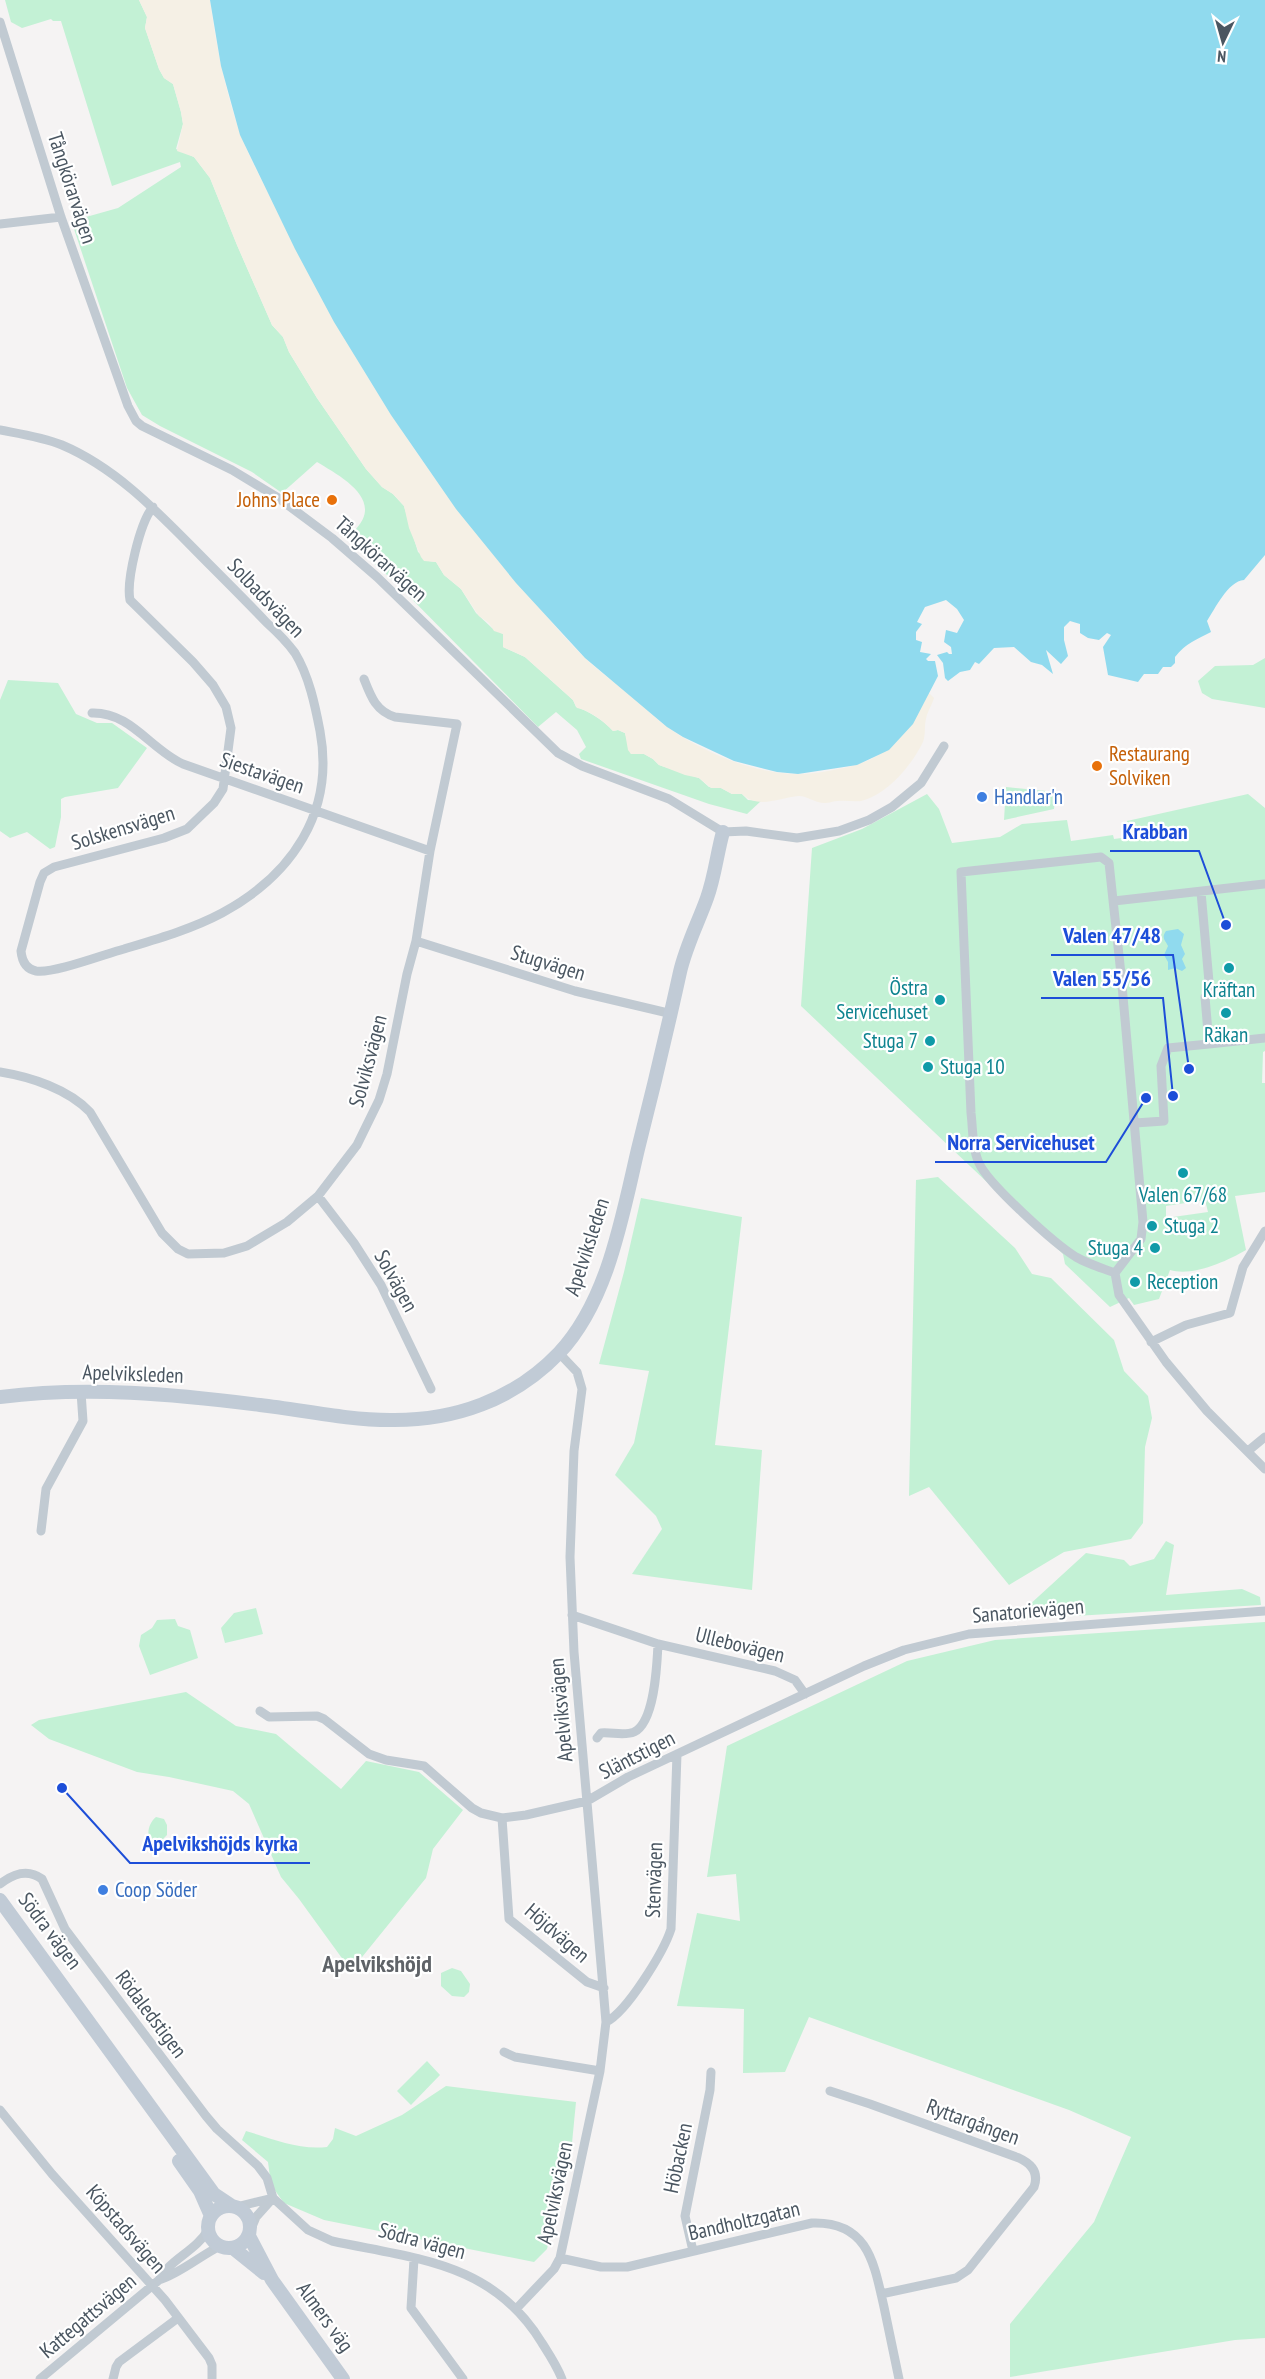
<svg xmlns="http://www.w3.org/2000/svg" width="1265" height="2379" viewBox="0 0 1265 2379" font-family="'PT Sans Narrow',sans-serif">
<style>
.green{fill:#c3f1d5;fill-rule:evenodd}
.sand{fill:#f5f0e5}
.water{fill:#90daee}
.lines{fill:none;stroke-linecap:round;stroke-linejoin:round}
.street{stroke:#c1cad2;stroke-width:9}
.secondary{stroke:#c1cbd6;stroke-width:14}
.food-dot{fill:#e8710a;stroke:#fff;stroke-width:2}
.shop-dot{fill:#3f7fe0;stroke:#fff;stroke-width:2}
.culture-dot{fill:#0f9aa8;stroke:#fff;stroke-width:2}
.labels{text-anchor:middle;stroke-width:4.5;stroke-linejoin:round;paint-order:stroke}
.street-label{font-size:21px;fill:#4a5661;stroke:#fff}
.food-label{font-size:21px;fill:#c56008;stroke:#fff;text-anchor:end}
.shop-label{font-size:21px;fill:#366cbe;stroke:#fff;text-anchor:start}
.culture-label{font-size:21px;fill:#0d838f;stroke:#fff;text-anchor:end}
.quarter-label{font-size:24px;font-weight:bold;fill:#5f6368;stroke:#fff}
.leader{fill:none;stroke:#1d4ed8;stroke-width:2}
.callout-dot{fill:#1d4ed8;stroke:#fff;stroke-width:2}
.callout-label{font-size:22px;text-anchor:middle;font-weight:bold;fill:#1d4ed8;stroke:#fff;stroke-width:4.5;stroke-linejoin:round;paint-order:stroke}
</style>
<rect width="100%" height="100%" fill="#f5f3f3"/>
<path class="green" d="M 5,0 L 139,0 L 147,17 L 145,28 L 159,69 L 164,78 L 173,84 L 181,112 L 183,124 L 176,149 L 194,157 L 210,178 L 237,245 L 272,325 L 283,337 L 289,352 L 317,398 L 366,469 L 382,487 L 393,494 L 404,506 L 418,552 L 429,561 L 436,562 L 444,575 L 461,589 L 476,613 L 492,628 L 503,634 L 503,647 L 525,657 L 573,700 L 576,707 C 589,711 604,721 613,731 L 618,730 L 625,733 L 631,754 L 644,754 L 653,759 L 659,765 L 699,778 L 709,787 L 721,788 L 732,794 L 742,794 L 748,800 L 761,801 L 747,814 L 709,804 L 581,759 L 579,754 L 586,747 L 577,730 L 556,712 L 538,727 L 394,581 L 355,547 L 359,540 L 356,529 C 384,499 340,476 317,462 L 282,493 L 252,472 L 160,426 L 142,415 L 127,388 L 73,226 L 79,219 L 118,208 L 181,167 L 180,162 L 112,186 L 61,21 L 53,21 L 51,19 L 22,28 L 11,22 Z
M 1265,658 L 1265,708 L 1212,699 L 1202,693 L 1198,681 L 1215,666 L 1253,665 Z
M 8,680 L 58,683 L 76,714 L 97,723 L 112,723 L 147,748 L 118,788 L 65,797 L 61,799 L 61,817 L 55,847 L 50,849 L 27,832 L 10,838 L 0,831 L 0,700 Z
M 1006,787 L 1056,792 L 1054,809 L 1004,820 Z
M 927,794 L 939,809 L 952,843 L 1000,837 L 1022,824 L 1067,820 L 1071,841 L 1113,835 L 1114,839 L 1129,837 L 1127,821 L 1248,794 L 1265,808 L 1265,1051 L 1263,1052 L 1262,1083 L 1265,1083 L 1265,1192 L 1235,1196 L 1246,1250 C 1227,1261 1193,1277 1170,1270 L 1159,1299 L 1134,1305 L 1129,1298 L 1110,1307 L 1065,1264 L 1063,1254 L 801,1006 L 812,848 L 862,829 ZM 1205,1200 L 1208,1212 L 1166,1218 L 1166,1206 Z
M 938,1177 L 1015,1248 L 1032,1274 L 1051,1278 L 1114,1340 L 1124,1371 L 1148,1396 L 1152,1418 L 1145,1447 L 1143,1523 L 1131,1539 L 1064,1552 L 1009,1585 L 929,1487 L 909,1496 L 916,1180 Z
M 641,1198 L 742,1217 L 715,1445 L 762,1450 L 752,1590 L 632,1574 L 662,1529 L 656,1516 L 615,1475 L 634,1443 L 649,1371 L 599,1364 L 624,1272 Z
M 1166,1541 L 1174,1545 L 1166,1595 L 1242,1589 L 1260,1597 L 1261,1605 L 1024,1619 L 1027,1607 L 1086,1553 L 1124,1560 L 1130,1566 L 1154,1559 Z
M 256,1608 L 263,1634 L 225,1643 L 221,1628 L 234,1613 Z
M 175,1619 L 178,1626 L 190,1630 L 198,1658 L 150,1675 L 139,1646 L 141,1635 L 152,1628 L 157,1620 Z
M 1265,1622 L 1265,2338 L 1235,2340 L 1010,2377 L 1010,2324 L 1094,2222 L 1131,2137 L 1069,2110 L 809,2017 L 785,2072 L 743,2073 L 744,2009 L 677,2006 L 697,1913 L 740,1921 L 736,1874 L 707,1877 L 727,1746 L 907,1661 L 995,1640 Z
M 186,1692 L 236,1726 L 276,1734 L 341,1789 L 366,1761 L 419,1772 L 463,1810 L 433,1849 L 426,1878 L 354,1967 L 344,1961 L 299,1899 L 281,1877 L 249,1804 L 233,1791 L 169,1777 L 137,1772 L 49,1739 L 31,1725 L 39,1720 Z
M 156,1817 L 164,1819 L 167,1825 L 167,1835 L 160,1842 L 149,1838 C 147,1830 150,1822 156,1817 Z
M 452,1968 L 461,1971 L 470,1984 L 469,1992 L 464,1997 L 452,1996 L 441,1986 L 441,1973 Z
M 427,2061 L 440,2075 L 411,2105 L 397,2091 Z
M 446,2086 L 576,2102 L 572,2143 L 547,2249 L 534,2262 L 324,2220 L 284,2203 L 271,2185 L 268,2162 L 242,2140 L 246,2131 C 273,2139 298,2150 327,2147 L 333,2139 L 335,2128 L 356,2136 L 402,2115 Z"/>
<path class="sand" d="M 139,0 L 210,0 C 216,45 225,90 240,133 C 249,157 262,180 273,203 C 343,348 428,484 536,604 C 552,622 566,640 584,657 C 599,672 617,684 634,698 C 646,709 657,720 670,729 C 710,756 766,779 815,773 C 880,764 899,750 929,693 L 934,698 C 932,705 927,712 926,719 C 924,727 926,734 923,742 C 912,765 887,795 861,801 C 853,802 846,800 838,801 C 834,801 829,803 825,803 C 815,803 807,796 799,796 C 780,797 759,810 742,794 L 732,794 L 721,788 L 711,788 L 699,778 L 685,775 L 659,765 L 653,759 L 644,754 L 631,754 L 628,750 L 625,733 L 618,730 L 613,731 C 605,722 589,710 577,708 L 573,700 L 525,657 L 503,647 L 503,634 L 494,631 L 489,623 L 479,616 L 461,589 L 444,575 L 436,562 L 424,561 L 421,557 L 409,528 L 404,506 L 393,494 L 382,487 L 366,469 L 317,398 L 289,352 L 283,337 L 272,325 L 237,245 L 210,178 L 194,157 L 177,151 L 183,124 L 181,112 L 173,84 L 164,78 L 159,69 L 145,28 L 147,17 Z"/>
<path class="water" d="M 210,0 L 1265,0 L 1265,555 L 1244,580 C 1228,581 1215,609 1207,621 L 1211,632 C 1196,640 1186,643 1175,657 L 1175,663 L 1171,667 L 1163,667 L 1158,674 L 1144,674 L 1138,682 L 1108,675 L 1103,647 L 1111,635 L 1107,633 L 1099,640 L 1088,638 L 1080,633 L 1080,624 L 1070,621 L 1064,627 L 1064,640 L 1068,656 L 1061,664 L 1046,650 L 1053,674 L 1042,665 L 1031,662 L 1014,647 L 994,648 L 979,664 L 975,662 L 970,670 L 960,672 L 948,681 L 945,678 L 943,663 L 937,655 L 947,652 L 949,654 L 952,654 L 951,647 L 944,642 L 946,630 L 957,633 L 964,620 L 957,609 L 946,600 L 925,607 L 917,622 L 922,624 L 916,632 L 916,640 L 922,642 L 920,652 L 931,654 L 926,659 L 928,661 L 935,661 L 938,676 L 913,724 L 889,750 L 857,765 L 798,774 L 777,772 L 734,761 L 683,737 L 667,727 L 585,658 L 516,583 L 456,509 L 391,415 L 334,322 L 295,249 L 240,135 L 221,66 Z
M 1178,929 L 1184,934 L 1181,945 L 1185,954 L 1182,959 L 1186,968 L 1182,971 L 1175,968 L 1168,970 L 1168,962 L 1164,955 L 1168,946 C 1165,940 1161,938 1166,931 Z"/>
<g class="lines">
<path class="street" d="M 0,22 L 61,217 L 128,406 L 136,421 L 142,426 L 232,470 L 277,497 L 332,538 L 377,577 L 558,753 L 582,766 L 669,799 L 723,832 L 746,831 L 797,838 L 839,831 L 869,820 L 892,807 L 921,783 L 944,746
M 0,224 L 61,217
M 0,430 C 21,434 42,437 62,445 C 121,470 165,520 210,565 C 229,584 248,603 267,623 C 277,632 287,642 295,653 C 309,676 315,705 320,731 C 335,812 292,875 222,913 C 192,929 157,939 124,949 C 105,954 53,974 36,971 C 26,969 22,961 21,951 L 40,882 L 44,873 L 54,867 L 164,838 L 187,829 L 214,803 L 223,789 L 231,728 L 226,707 L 213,685 L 193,662 L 130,600 C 126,581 140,522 153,507
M 92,713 C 131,712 150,749 183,764 L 430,851
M 1114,901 L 1264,884
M 416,941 L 575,991 L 672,1014
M 1209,1044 L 1265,1038
M 0,1072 C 31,1077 68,1089 90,1112 L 162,1233 L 178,1249 L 188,1254 L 224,1253 L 247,1246 L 287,1222 L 318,1196 L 357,1145 L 379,1100 L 387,1074 L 407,974 L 416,941 L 430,851 L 457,724 L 395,717 C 376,711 371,697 364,679
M 1135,1123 L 1164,1121 L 1161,1066 L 1168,1048 L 1209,1044 L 1205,997 L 1210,993 L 1201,892
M 318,1196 L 354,1243 L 381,1285 L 431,1389
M 1115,1273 C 1102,1268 1088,1264 1076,1257 C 1055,1244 988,1184 979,1163 C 972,1148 973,1129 971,1113 L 961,872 L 1101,857 L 1109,863 L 1121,974 L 1143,1222 L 1141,1239 L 1115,1273 L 1119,1295 L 1166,1362 L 1207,1411 L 1265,1469
M 1151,1342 L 1186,1325 L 1230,1313 L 1243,1267 L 1265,1231
M 1248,1451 L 1265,1437
M 41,1531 L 46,1489 L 83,1421 L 81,1392
M 572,1615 L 658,1644 L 775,1671 L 795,1680 L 805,1694
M 260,1711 L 269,1717 L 317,1716 L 324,1719 L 369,1754 L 386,1760 L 424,1766 L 472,1808 L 481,1813 L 502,1818 L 526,1815 L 587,1801 L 628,1777 L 677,1754 L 864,1666 L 904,1650 L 969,1634 L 1265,1611
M 597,1738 L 601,1733 C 611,1732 625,1736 634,1732 C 655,1722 657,1664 658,1644
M 502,1818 L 509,1919 L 587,1982 L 604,1988
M 0,1884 C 13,1874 27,1868 42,1879 L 65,1929 L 206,2116 L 217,2129 L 258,2166 L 267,2178 L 273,2198 L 308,2230 L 332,2241 C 416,2259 493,2262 542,2343 C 549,2354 557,2366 562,2379
M 606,2022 C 627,2012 664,1951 671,1929 L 677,1754
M 504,2052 L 515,2057 L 600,2071
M 830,2091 L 870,2104 L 1019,2158 C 1032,2164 1039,2173 1034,2187 L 968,2270 L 956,2278 L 881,2294
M 0,2110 L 52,2174 L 165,2300 L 209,2358 L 212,2365 L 212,2379
M 236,2207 L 273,2198
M 251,2229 L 256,2217 L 273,2198
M 693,2251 L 685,2216 L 710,2090 L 711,2072
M 560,2258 L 601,2267 L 627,2267 L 812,2223 C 868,2221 874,2263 884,2307 C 889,2331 894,2355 899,2379
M 414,2259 L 411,2308 L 463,2379
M 159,2280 C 179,2274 200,2256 220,2246
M 517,2308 L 554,2269 L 560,2258 L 600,2071 L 606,2022 L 574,1652 L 570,1557 L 574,1451 L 582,1389 L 577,1372 L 559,1353
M 40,2379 L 159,2280 C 170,2259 196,2251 208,2230
M 113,2379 L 116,2367 L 119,2362 L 178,2318"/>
<path class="secondary" d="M 0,1397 C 87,1386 174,1394 260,1405 C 303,1410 347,1420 390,1420 C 454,1421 514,1400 559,1353 C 608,1301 622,1217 638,1149 C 653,1090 667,1031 680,972 C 686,946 698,923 707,898 C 715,876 717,853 723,832
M 0,1900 L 214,2194 L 232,2206
M 179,2161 L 200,2191 L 211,2216
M208 2227a21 21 0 1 1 42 0a21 21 0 1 1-42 0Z
M 249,2236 L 272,2280 L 343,2379
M 233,2248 L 264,2273"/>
</g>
<g class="food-dot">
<circle cx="332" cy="500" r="6"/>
<circle cx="1097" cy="766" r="6"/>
</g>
<g class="shop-dot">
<circle cx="982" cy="797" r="6"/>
<circle cx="103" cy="1890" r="6"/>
</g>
<g class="culture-dot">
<circle cx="1229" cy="968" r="6"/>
<circle cx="940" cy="1000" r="6"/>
<circle cx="1226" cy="1013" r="6"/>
<circle cx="930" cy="1041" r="6"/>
<circle cx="928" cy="1067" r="6"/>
<circle cx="1183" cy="1173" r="6"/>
<circle cx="1152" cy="1226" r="6"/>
<circle cx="1155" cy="1248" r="6"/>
<circle cx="1135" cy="1282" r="6"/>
</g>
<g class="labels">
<g class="street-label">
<text transform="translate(72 188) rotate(72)" y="7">Tångkörarvägen</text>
<text transform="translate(381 559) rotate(42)" y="7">Tångkörarvägen</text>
<text transform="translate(266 598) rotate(46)" y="7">Solbadsvägen</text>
<text transform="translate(262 773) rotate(19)" y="7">Siestavägen</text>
<text transform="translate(123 828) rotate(-17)" y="7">Solskensvägen</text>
<text transform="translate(548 963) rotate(17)" y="7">Stugvägen</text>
<text transform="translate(368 1061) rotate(-75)" y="7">Solviksvägen</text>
<text transform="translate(587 1247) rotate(-72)" y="7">Apelviksleden</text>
<text transform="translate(396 1281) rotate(61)" y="7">Solvägen</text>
<text transform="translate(133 1374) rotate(2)" y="7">Apelviksleden</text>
<text transform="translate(1028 1611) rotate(-5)" y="7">Sanatorievägen</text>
<text transform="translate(740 1645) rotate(14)" y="7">Ullebovägen</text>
<text transform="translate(561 1710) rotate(-95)" y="7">Apelviksvägen</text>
<text transform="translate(637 1755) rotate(-27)" y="7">Släntstigen</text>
<text transform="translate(654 1880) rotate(-88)" y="7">Stenvägen</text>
<text transform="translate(50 1931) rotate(53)" y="7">Södra vägen</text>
<text transform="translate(557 1933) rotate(41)" y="7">Höjdvägen</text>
<text transform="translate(151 2014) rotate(53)" y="7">Rödaledstigen</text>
<text transform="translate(973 2122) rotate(20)" y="7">Ryttargången</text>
<text transform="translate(678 2158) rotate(-78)" y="7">Höbacken</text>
<text transform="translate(555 2193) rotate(-78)" y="7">Apelviksvägen</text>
<text transform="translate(744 2221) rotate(-13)" y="7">Bandholtzgatan</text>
<text transform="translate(126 2229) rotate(49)" y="7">Köpstadsvägen</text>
<text transform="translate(422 2241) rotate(15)" y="7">Södra vägen</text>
<text transform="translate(88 2316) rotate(-40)" y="7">Kattegattsvägen</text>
<text transform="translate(325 2317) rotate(54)" y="7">Almers väg</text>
</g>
<g class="food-label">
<text x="320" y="507">Johns Place</text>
<text x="1109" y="761" text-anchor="start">Restaurang<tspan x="1109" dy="24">Solviken</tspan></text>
</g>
<g class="shop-label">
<text x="994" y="804">Handlar'n</text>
<text x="115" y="1897">Coop Söder</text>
</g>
<g class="culture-label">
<text x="928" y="995">Östra<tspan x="928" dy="24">Servicehuset</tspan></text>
<text x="1229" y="997" text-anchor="middle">Kräftan</text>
<text x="1226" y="1042" text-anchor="middle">Räkan</text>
<text x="918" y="1048">Stuga 7</text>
<text x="940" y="1074" text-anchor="start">Stuga 10</text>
<text x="1183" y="1202" text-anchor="middle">Valen 67/68</text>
<text x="1164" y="1233" text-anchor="start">Stuga 2</text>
<text x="1143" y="1255">Stuga 4</text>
<text x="1147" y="1289" text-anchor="start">Reception</text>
</g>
<g class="quarter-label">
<text x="377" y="1972">Apelvikshöjd</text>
</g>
</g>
<path class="leader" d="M1226 925L1199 851H1110M1189 1069L1173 955H1051M1173 1096L1163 998H1041M1146 1098L1106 1162H935M62 1788L130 1863H310"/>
<g class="callout-dot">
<circle cx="1226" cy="925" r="6"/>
<circle cx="1189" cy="1069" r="6"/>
<circle cx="1173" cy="1096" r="6"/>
<circle cx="1146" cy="1098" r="6"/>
<circle cx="62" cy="1788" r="6"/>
</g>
<g class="callout-label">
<text x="1155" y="839">Krabban</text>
<text x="1112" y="943">Valen 47/48</text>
<text x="1102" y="986">Valen 55/56</text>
<text x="1021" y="1150">Norra Servicehuset</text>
<text x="220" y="1851">Apelvikshöjds kyrka</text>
</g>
<g transform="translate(1223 42) rotate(185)" stroke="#ffffff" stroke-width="4.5" paint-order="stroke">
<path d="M0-4.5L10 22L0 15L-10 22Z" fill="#4a5661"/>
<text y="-9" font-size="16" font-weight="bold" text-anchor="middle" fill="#4a5661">N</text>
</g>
</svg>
